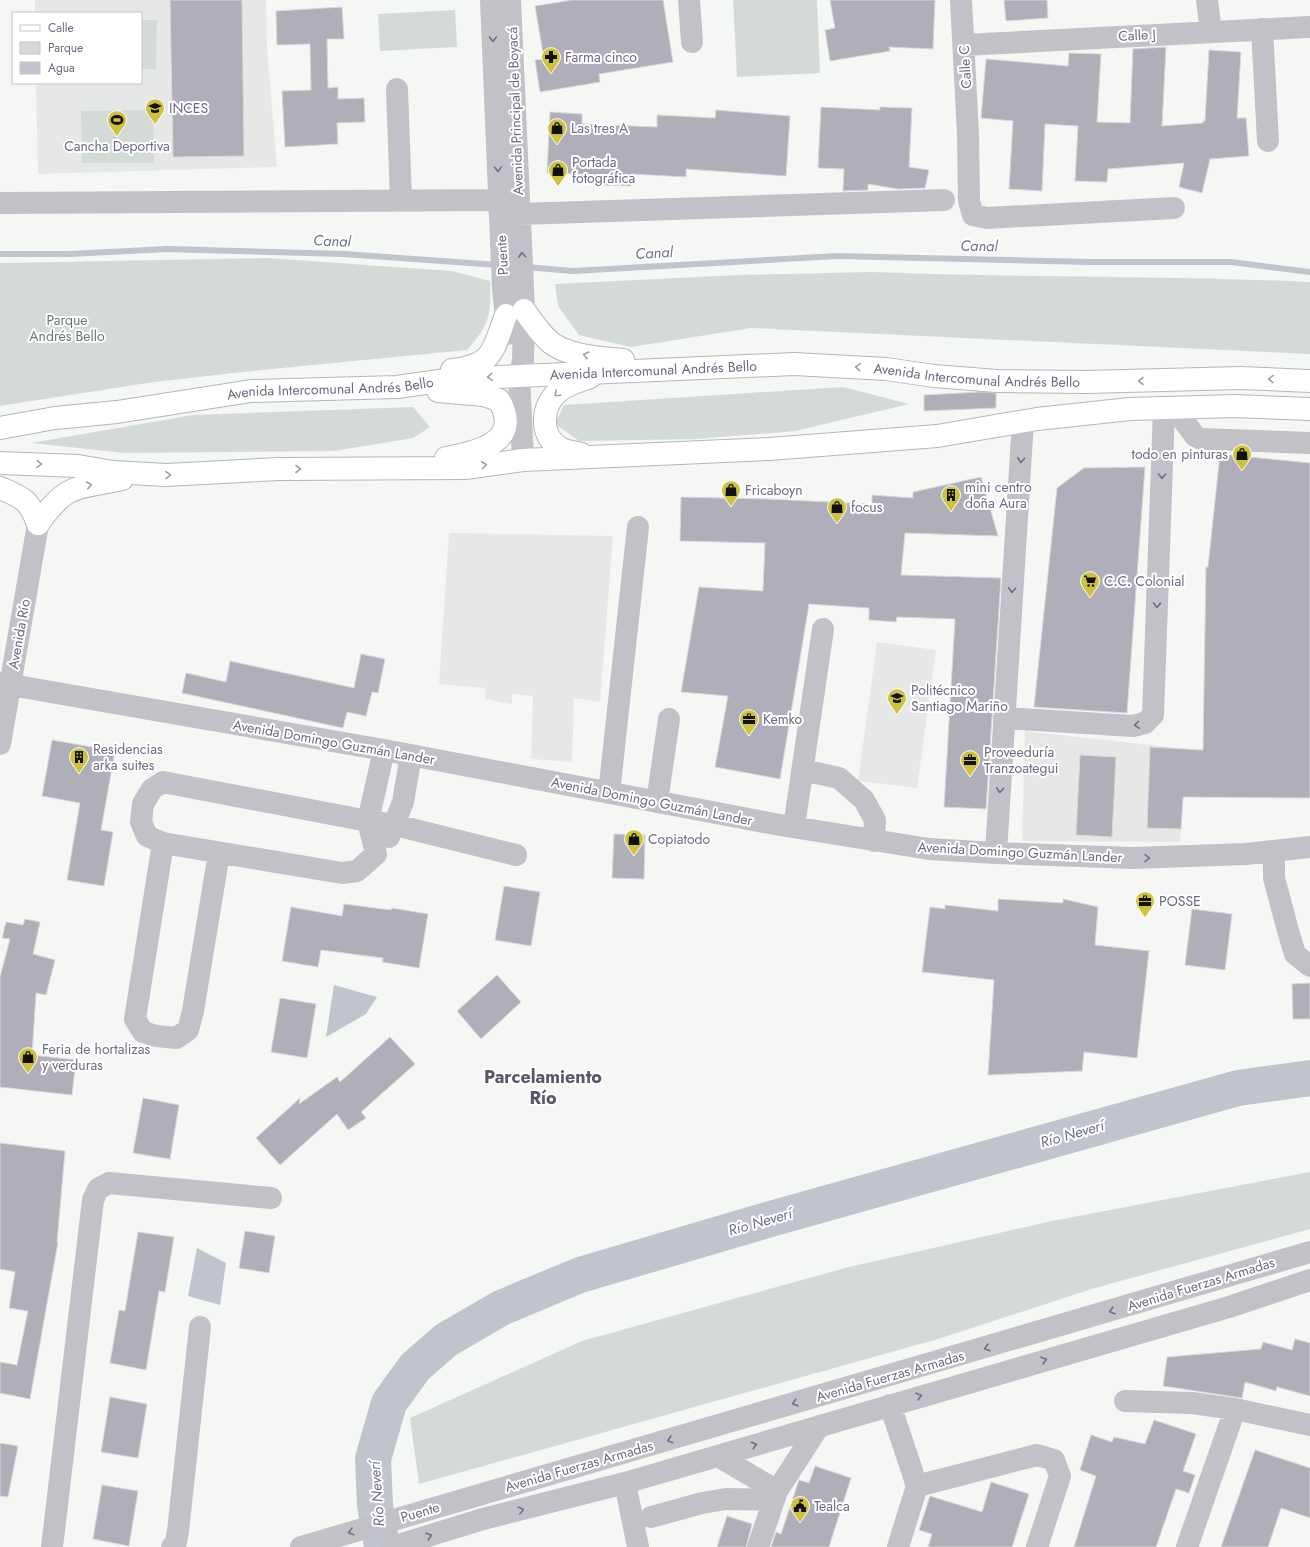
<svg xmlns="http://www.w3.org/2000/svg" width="1310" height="1547" viewBox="0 0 1310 1547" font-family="Jost,sans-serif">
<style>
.built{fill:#e6e8e8}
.green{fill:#d4dbd7}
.water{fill:#c1c3cd}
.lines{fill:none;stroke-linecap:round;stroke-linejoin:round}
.stream{stroke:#c1c3cd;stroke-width:6}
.river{stroke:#c1c3cd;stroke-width:36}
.building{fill:#b0afb9;stroke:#d7d8d7}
.major-casing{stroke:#b6b5bc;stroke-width:24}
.minor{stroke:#c2c1c8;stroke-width:22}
.major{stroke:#fff;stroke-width:22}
.oneway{stroke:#716e86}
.oneway2{stroke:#a09eae}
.labels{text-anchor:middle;stroke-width:4;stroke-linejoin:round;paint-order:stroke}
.street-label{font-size:14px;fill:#6d6a82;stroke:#fff}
.poi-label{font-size:14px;fill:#6d6a82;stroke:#fff;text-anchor:start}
.park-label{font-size:14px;fill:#687a70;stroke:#fff}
.water-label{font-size:15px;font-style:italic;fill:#70718b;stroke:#fff}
.district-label{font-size:18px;font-weight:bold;fill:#595768;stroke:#fff}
</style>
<rect width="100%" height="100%" fill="#f5f7f4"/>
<path class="built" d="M 35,0 L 266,0 L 267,47 L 277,167 L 38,174 L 36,83 L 141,83 L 141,13 L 35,13 Z
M 449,533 L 613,536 L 600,702 L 574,698 L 572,762 L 531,759 L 533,696 L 512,694 L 512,704 L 485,699 L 486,688 L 439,684 Z
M 877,642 L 936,650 L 917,788 L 858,781 Z
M 1025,731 L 1186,749 L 1180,842 L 1022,841 Z"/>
<path class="green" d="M 733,0 L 817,0 L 820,73 L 737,77 Z
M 455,10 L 457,47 L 380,51 L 378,14 Z
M 141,20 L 157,20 L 156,69 L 141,69 Z
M 153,110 L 154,163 L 82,163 L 81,111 Z
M 268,258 L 451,271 L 490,281 C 491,316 490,324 467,350 L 242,372 L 147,383 L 0,406 L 0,263 Z
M 872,272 C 1018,278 1164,275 1310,282 L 1310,354 L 751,328 L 631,347 L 579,335 L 558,306 L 555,284 L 739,275 Z
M 843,387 L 909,404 L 795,431 L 697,439 L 579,441 L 555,424 L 564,405 Z
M 413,407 L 430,427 L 413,438 L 334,451 L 125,453 L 31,443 L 193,415 Z
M 1310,1172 L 1310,1229 L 1095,1288 L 938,1339 L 419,1484 L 410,1418 L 582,1341 L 849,1267 L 1052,1221 Z"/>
<path class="water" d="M 334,985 L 377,997 L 366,1014 L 326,1037 Z
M 197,1248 L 226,1263 L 220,1305 L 188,1296 Z"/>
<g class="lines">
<path class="stream" d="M 0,254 L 69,254 L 168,249 L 344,254 L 498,265
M 525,267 L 573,271 L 837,256 L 1087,262 L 1231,262 L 1310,272"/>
<path class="river" d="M 382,1547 L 375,1505 L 373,1459 L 389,1403 L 415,1367 L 446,1340 L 501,1308 L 580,1275 L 767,1220 L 1238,1088 L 1310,1078"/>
</g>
<path class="building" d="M 170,0 L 242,0 L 244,156 L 173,157 Z
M 572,0 L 663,0 L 673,62 L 599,74 L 600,82 L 540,92 L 535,60 L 544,59 L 535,6 Z
M 830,0 L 935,0 L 933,49 L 889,47 L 890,51 L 830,61 L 825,30 L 835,28 Z
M 1004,0 L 1047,0 L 1048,18 L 1006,21 Z
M 342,7 L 344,39 L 327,39 L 328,88 L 338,87 L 338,99 L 364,98 L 365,122 L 337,123 L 338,144 L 285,147 L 282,91 L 311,90 L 310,44 L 277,45 L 276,11 Z
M 1166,47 L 1162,126 L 1203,123 L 1203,121 L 1205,121 L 1209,50 L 1241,52 L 1237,118 L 1246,118 L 1249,156 L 1210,159 L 1202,193 L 1179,187 L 1184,163 L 1108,169 L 1107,182 L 1075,181 L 1078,126 L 1045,124 L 1042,191 L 1009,189 L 1013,121 L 981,118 L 986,59 L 1068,66 L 1069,53 L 1101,54 L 1097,122 L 1130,123 L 1133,49 Z
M 821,107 L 880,110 L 880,107 L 912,108 L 909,167 L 929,170 L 925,188 L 898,189 L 868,184 L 868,190 L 843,191 L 844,169 L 818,168 Z
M 716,110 L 790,116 L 786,176 L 686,169 L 686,177 L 632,174 L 631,186 L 599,185 L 600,175 L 547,173 L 550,112 L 582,114 L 582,124 L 657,127 L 657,115 L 715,118 Z
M 980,392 L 996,393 L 996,408 L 924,411 L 924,395 Z
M 1220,454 L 1310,463 L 1310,798 L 1183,797 L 1181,829 L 1147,828 L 1150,747 L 1203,750 L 1206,567 L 1208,567 Z
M 1145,467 L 1127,713 L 1034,707 L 1057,488 L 1084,468 Z
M 981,477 L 998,536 L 905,533 L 901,575 L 1001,578 L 986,809 L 944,807 L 955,619 L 897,617 L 896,622 L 869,620 L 869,608 L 809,604 L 780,779 L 715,767 L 728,696 L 681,692 L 699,587 L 763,591 L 765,543 L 680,541 L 681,497 L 767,499 L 872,504 L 872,495 L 913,498 L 913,492 Z
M 361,654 L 385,659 L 378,693 L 372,692 L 366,716 L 347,712 L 343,728 L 182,693 L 186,673 L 226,682 L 230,661 L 354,688 Z
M 52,740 L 115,751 L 101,830 L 113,832 L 104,886 L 67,880 L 80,803 L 42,796 Z
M 1080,755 L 1116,757 L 1112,837 L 1076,835 Z
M 614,834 L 645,835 L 644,879 L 612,878 Z
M 504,886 L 540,892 L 531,946 L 495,940 Z
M 998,899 L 1063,903 L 1063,899 L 1098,907 L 1095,945 L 1149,951 L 1137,1058 L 1084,1052 L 1082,1071 L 988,1075 L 994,980 L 922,972 L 930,907 L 945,909 L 945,905 L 998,911 Z
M 344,904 L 391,910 L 392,908 L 428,914 L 419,968 L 382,962 L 383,958 L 321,950 L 318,967 L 282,961 L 291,907 L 342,916 Z
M 1192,909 L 1232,914 L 1225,970 L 1185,965 Z
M 25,919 L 40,922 L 33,954 L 55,960 L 46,995 L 36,993 L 32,1055 L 76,1060 L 72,1095 L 0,1087 L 0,977 L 10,939 L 2,938 L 6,922 L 23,925 Z
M 497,975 L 521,1002 L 481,1039 L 457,1011 Z
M 1310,983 L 1310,1019 L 1293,1019 L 1292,984 Z
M 280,998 L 316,1004 L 307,1058 L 271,1052 Z
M 390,1037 L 415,1064 L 361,1112 L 366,1118 L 348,1130 L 337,1114 L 280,1165 L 256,1138 L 300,1098 L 299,1104 L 337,1077 L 340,1082 Z
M 143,1098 L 179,1105 L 170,1159 L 133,1153 Z
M 0,1143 L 65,1151 L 57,1242 L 58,1242 L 30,1399 L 0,1393 L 0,1362 L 17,1365 L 28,1311 L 9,1308 L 15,1272 L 0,1269 Z
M 245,1231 L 275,1236 L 269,1273 L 239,1268 Z
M 138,1232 L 174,1237 L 165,1292 L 159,1291 L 146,1370 L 110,1363 L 119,1310 L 125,1311 Z
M 1295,1339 L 1310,1343 L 1310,1396 L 1277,1387 L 1276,1391 L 1245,1382 L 1242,1398 L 1163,1386 L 1167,1357 L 1261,1349 L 1263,1342 L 1292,1350 Z
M 110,1397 L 147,1404 L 138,1458 L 101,1452 Z
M 1154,1420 L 1196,1434 L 1183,1471 L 1195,1475 L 1189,1493 L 1176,1489 L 1156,1547 L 1074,1547 L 1096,1476 L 1080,1470 L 1091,1435 L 1112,1442 L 1114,1437 L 1145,1444 Z
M 0,1443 L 18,1446 L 8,1497 L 0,1496 Z
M 1255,1450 L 1310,1468 L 1310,1518 L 1281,1508 L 1268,1547 L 1221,1547 Z
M 815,1466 L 851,1478 L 829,1547 L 771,1547 L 776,1532 L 781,1534 L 799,1480 L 809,1483 Z
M 991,1482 L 1029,1494 L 1012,1547 L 928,1547 L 932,1534 L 919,1530 L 930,1496 L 982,1512 Z
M 102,1485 L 138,1491 L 129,1546 L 93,1539 Z
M 727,1516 L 752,1524 L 746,1547 L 717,1547 Z"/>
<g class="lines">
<defs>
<g id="major">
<path d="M 524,310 C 532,321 539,332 549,341 C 565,356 602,358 623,360"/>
<path d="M 452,370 C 495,365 493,349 506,315"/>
<path d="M 438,391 L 484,395 L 499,400 C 523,442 478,452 446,458"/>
<path id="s1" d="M 0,428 L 55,418 L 117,412 L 251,391 L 397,387 L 453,379 L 794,364 L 886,369 L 934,376 L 997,381 L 1085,382 L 1241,378 L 1310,381"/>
<path d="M 581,454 C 575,452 566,452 560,448 C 539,436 541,405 559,391 C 567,384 580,381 590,377"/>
<path d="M 0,463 L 78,466 L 113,472 L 166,475 L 279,469 L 465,468 L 523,460 L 769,449 L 937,436 L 1037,419 L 1130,409 L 1235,406 L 1310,409"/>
<path d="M 0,488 C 23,498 29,499 38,524"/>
<path d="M 38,524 C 67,482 77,489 122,479"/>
</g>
</defs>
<use href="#major" class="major-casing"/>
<path class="minor" d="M 491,0 L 503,289 L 508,334
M 510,0 L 524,310 L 523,361 L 519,375 L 523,460
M 689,0 L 692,42
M 961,0 L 968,134 L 969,201 L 973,215 L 987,218 L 1174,208
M 1207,0 L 1211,32
M 1262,29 L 1268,141
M 964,45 L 1310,27
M 397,89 L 401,200
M 0,203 L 499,200
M 520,214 L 944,200
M 1175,409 L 1195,436 L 1201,439 L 1310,443
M 0,683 L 384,750 L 780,825 L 929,849 L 996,853 L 1133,858 L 1246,854 L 1310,847
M 1004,718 L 1133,726 L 1145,723 L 1153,715 L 1164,409
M 0,744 L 38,524
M 384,750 L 368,821 L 395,825 L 516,855
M 803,770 L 839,778 L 864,800 L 875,820 L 874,841
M 163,782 L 368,821 L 376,854 L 357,871 L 342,873 L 163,843 L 147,836 L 141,822 L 143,804 L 152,789 Z
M 609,793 L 638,527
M 657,802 L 669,719
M 794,827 L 823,629
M 389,837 L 403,802 L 411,755
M 163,843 L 135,1019 L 143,1032 L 156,1036 L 176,1038 L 188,1030 L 193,1011 L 219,853
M 1274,851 L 1274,878 L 1287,927 L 1295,954 L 1310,966
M 996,853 L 1023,421
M 1125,1401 L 1192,1403 L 1235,1409 L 1310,1425
M 890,1405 L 917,1486 L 898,1547
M 718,1456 L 777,1491
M 625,1483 L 638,1547
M 917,1486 L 1037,1455 L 1054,1460 L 1060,1476 L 1037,1547
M 651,1517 L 702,1503 L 726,1499 L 774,1500
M 52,1547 L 93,1200 L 98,1189 L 109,1183 L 271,1198
M 172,1547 L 176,1542 L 178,1531 L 200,1327
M 301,1547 L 1310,1252
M 392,1547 L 483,1519 L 625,1483 L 1229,1307 L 1310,1280
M 758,1547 L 777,1491 L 819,1426
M 1187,1547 L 1235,1409"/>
<use href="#major" class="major"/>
</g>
<defs><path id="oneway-chevron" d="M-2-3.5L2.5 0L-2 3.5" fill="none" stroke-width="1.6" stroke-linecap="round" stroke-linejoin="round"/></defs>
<g class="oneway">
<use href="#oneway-chevron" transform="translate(493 39) rotate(88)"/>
<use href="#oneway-chevron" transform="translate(498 169) rotate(88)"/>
<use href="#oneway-chevron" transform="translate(522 255) rotate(-93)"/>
<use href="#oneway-chevron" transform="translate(1021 460) rotate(94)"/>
<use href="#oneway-chevron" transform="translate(1162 476) rotate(92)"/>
<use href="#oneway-chevron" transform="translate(1012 590) rotate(94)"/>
<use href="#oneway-chevron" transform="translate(1157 605) rotate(92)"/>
<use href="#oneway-chevron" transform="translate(1137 725) rotate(172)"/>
<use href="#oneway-chevron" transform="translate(1000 790) rotate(94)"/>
<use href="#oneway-chevron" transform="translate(1147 858) rotate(-1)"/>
<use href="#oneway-chevron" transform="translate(1112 1311) rotate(164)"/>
<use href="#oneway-chevron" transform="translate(987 1348) rotate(164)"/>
<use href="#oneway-chevron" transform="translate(1044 1360) rotate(-16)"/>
<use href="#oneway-chevron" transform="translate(919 1396) rotate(-16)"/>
<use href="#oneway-chevron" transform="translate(795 1403) rotate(164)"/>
<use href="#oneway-chevron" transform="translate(670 1440) rotate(164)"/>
<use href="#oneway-chevron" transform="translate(754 1445) rotate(-17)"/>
<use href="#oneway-chevron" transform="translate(521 1510) rotate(-14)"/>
<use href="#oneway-chevron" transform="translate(351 1532) rotate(164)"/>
<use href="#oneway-chevron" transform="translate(429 1536) rotate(-17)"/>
</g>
<g class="oneway2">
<use href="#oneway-chevron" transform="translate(586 355) rotate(-167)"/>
<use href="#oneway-chevron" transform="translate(858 367) rotate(-176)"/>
<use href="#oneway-chevron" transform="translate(490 377) rotate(177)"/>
<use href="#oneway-chevron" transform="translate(1271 379) rotate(-178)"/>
<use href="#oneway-chevron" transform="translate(1141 381) rotate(179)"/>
<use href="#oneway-chevron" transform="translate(557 394) rotate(137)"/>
<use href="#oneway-chevron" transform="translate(39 464) rotate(2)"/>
<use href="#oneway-chevron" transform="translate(484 465) rotate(-7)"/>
<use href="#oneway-chevron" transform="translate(298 469)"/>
<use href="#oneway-chevron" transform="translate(168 475) rotate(-1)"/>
<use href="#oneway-chevron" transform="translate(89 485) rotate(-13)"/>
</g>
<defs>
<symbol id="pharmacy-pin" viewBox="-11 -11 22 30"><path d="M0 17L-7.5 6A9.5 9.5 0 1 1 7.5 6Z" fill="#cec23d" stroke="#fff"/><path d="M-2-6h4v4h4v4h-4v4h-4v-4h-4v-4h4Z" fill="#111"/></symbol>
<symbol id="university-pin" viewBox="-11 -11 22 30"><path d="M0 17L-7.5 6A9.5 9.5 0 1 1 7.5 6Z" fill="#cec23d" stroke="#fff"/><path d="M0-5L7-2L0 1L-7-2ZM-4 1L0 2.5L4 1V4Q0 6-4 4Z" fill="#111"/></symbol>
<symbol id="stadium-pin" viewBox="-11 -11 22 30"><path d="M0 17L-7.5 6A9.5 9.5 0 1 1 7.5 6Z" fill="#cec23d" stroke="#fff"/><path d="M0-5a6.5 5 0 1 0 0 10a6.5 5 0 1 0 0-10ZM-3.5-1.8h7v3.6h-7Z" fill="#111"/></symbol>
<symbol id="shop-pin" viewBox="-11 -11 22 30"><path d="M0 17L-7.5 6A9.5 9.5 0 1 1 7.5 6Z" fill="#cec23d" stroke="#fff"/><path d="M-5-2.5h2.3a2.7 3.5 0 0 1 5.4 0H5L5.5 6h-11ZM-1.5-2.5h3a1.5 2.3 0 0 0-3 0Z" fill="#111"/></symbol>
<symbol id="building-pin" viewBox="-11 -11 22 30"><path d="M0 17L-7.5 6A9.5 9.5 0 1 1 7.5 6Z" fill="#cec23d" stroke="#fff"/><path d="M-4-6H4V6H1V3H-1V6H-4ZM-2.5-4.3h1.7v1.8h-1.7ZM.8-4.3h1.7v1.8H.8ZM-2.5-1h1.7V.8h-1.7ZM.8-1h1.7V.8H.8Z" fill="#111"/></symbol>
<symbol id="supermarket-pin" viewBox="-11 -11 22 30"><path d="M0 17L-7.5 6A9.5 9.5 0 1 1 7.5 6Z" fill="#cec23d" stroke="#fff"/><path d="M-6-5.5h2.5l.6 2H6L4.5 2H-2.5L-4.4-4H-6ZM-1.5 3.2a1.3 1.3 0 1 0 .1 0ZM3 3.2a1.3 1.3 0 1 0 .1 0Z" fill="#111"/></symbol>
<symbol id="office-pin" viewBox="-11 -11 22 30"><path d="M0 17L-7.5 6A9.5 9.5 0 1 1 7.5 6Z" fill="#cec23d" stroke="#fff"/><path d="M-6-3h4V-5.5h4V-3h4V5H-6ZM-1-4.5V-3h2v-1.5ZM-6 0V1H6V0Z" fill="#111"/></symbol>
<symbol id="civic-pin" viewBox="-11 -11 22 30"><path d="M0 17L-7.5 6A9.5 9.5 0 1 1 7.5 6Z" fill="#cec23d" stroke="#fff"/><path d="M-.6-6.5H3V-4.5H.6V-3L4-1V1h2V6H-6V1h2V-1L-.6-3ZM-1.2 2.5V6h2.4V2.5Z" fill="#111"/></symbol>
</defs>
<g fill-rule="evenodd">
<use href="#pharmacy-pin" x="540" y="46" width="22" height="30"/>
<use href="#university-pin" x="144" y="97" width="22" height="30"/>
<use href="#stadium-pin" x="106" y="109" width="22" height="30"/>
<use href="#shop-pin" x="546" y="117" width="22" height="30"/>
<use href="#shop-pin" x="547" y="159" width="22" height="30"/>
<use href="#shop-pin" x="1231" y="443" width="22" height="30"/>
<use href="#shop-pin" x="720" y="479" width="22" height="30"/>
<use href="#building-pin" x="940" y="484" width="22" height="30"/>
<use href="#shop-pin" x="826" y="496" width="22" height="30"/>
<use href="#supermarket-pin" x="1079" y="570" width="22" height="30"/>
<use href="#university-pin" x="886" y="687" width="22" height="30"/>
<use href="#office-pin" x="738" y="708" width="22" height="30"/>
<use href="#building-pin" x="68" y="746" width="22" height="30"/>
<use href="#office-pin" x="959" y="749" width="22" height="30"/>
<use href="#shop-pin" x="623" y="828" width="22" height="30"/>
<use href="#office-pin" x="1134" y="890" width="22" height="30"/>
<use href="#shop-pin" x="17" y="1046" width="22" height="30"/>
<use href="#civic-pin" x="789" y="1495" width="22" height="30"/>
</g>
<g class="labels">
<g class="street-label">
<text transform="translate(1137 35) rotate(-3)" y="5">Calle J</text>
<text transform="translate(965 67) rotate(-93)" y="5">Calle C</text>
<text transform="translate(515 111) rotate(-92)" y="5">Avenida Principal de Boyacá</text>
<text transform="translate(502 255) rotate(-93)" y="5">Puente</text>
<text dy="5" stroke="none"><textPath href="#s1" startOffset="657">Avenida Intercomunal Andrés Bello</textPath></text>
<text dy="5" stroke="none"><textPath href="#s1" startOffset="981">Avenida Intercomunal Andrés Bello</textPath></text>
<text dy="5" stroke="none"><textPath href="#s1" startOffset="333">Avenida Intercomunal Andrés Bello</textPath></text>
<text transform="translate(19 634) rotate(-80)" y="5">Avenida Río</text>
<text transform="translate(334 742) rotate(10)" y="5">Avenida Domingo Guzmán Lander</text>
<text transform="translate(652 801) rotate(11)" y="5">Avenida Domingo Guzmán Lander</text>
<text transform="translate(1020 852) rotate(3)" y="5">Avenida Domingo Guzmán Lander</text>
<text transform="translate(1201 1284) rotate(-17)" y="5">Avenida Fuerzas Armadas</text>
<text transform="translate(890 1376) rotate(-16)" y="5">Avenida Fuerzas Armadas</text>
<text transform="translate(579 1466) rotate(-16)" y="5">Avenida Fuerzas Armadas</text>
<text transform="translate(420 1512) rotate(-16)" y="5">Puente</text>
</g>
<g class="poi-label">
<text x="565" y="62">Farma cinco</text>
<text x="169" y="113">INCES</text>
<text x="571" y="133">Las tres A</text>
<text x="117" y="151" text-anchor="middle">Cancha Deportiva</text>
<text x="572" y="167">Portada<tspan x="572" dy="16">fotográfica</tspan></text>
<text x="1228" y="459" text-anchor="end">todo en pinturas</text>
<text x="965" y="492">mini centro<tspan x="965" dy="16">doña Aura</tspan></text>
<text x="745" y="495">Fricaboyn</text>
<text x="851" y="512">focus</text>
<text x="1104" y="586">C.C. Colonial</text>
<text x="911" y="695">Politécnico<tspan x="911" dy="16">Santiago Mariño</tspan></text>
<text x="763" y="724">Kemko</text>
<text x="93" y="754">Residencias<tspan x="93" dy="16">arka suites</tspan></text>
<text x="984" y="757">Proveeduría<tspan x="984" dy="16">Tranzoategui</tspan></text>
<text x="648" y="844">Copiatodo</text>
<text x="1159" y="906">POSSE</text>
<text x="42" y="1054">Feria de hortalizas<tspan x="42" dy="16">y verduras</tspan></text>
<text x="814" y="1511">Tealca</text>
</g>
<g class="park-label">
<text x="67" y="325">Parque<tspan x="67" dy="16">Andrés Bello</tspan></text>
</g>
<g class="water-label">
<text transform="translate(332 241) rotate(2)" y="5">Canal</text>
<text transform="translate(979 246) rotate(1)" y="5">Canal</text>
<text transform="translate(654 253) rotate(-3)" y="5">Canal</text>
<text transform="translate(1072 1134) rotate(-16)" y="5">Río Neverí</text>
<text transform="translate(760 1222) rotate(-16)" y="5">Río Neverí</text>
<text transform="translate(377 1494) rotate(-94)" y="5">Río Neverí</text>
</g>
<g class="district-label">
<text x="543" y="1083">Parcelamiento<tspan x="543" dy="21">Río</tspan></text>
</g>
</g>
<rect x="12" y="12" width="130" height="72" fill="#ffffff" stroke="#c5c3cd"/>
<rect x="20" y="25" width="20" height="6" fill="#ffffff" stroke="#c5c3cd"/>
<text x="48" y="32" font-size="12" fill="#6d6a82">Calle</text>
<rect x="20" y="42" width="20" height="12" fill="#d4dbd7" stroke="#c5c3cd"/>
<text x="48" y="52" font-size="12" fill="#6d6a82">Parque</text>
<rect x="20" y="62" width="20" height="12" fill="#c1c3cd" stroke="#c5c3cd"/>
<text x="48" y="72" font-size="12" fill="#6d6a82">Agua</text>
</svg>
